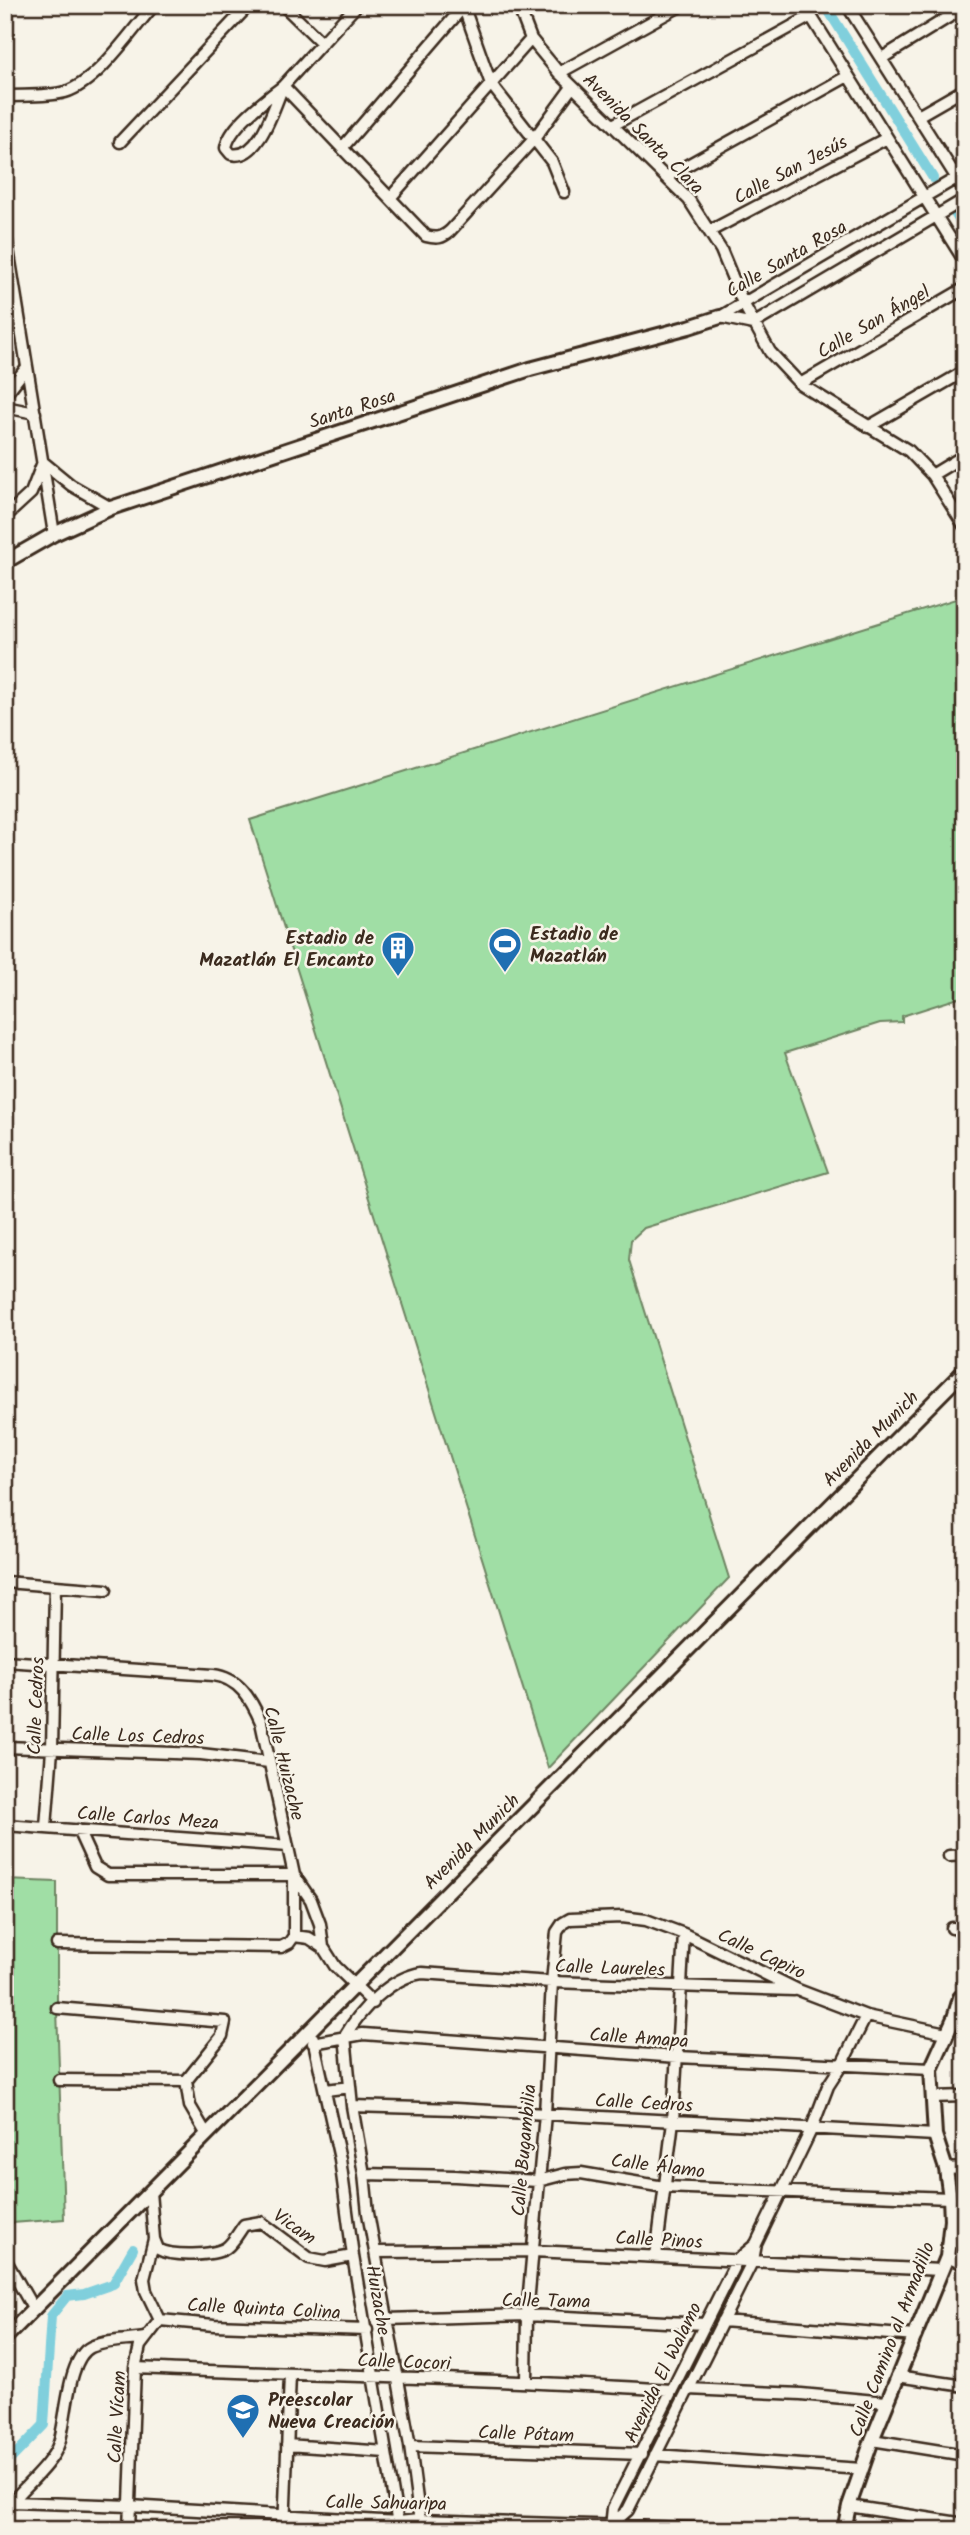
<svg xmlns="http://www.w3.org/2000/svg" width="970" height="2535" viewBox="0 0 970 2535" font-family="Kalam,sans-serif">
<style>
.green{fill:#a0dea5;stroke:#6e8462;stroke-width:2}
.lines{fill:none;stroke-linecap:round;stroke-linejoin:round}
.canal{stroke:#80cfdc;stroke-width:10}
.street-casing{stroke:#3b2a1e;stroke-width:15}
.secondary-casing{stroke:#3b2a1e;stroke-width:18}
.street{stroke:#f7f3e8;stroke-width:10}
.secondary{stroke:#f7f3e8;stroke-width:12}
.labels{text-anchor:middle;stroke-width:5;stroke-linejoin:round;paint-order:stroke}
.street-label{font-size:19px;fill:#3b2a1e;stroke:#f7f3e8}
.poi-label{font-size:19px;font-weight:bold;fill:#3b2a1e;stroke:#f7f3e8;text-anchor:start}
</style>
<rect width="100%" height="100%" fill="#f7f3e8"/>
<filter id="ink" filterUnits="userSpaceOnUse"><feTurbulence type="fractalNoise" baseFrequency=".0143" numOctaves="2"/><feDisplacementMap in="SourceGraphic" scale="14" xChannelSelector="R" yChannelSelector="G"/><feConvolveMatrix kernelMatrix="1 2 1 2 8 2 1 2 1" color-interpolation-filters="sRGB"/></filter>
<g filter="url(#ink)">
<path class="green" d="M 965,596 L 965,996 L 902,1016 L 902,1022 L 880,1023 L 785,1053 L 828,1172 L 644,1228 L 631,1240 L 629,1260 L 729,1578 L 548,1768 L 250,820 Z
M 5,1880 L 57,1882 L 57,2008 L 64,2219 L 12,2223 L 5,2229 Z"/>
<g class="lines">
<path class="canal" d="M 825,5 L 933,178
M 954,212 L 965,229
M 5,2465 L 44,2425 L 51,2316 L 67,2296 L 84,2294 L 113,2284 L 133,2249"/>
<defs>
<path id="street" d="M 283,5 L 322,43 L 357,5
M 463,5 L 491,84 L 552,162 L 564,192
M 518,5 L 531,39 L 559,73 L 689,200 L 721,250 L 743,303 L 770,352 L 800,384 L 909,451 L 932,475 L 965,527
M 804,5 L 965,262
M 847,5 L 965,191
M 521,13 L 534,5
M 322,43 L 283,86 L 426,236 C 437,239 442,238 450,231 L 534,139 L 572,87
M 882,58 L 965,7
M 559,73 L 682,5
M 5,81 L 5,87
M 283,86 C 274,107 259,161 231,154 L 226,148 C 229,126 266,100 283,86 Z
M 5,96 C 24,95 47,97 65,92 C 98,82 131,31 154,5
M 918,116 L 965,89
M 613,125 L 811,16
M 120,142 L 249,5
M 343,147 L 464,6
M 666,177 L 848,76
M 390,198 L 531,39
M 5,230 L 54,534
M 710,231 L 887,138
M 720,317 L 965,173
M 720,317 L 753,324 L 965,199
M 800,384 L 965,288
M 5,395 L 27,367
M 5,407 L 35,413
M 868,427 L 965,371
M 932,475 L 965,455
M 5,517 L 31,493 L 43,462 L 71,485 L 111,508
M 5,1582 L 106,1590
M 5,1661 L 213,1675 C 239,1678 251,1699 261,1722 L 294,1875 L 311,1900 L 320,1924 L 323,1947 L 335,1966 L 373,2003
M 964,1694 L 965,1695
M 5,1747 L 201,1754 L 269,1762
M 5,1825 L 288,1846
M 46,1827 L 52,1750 L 55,1586
M 78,1830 L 95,1867 L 108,1875 L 294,1875
M 949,1856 L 965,1855
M 952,1928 L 965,1929
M 294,1936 L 309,1938 L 323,1947
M 57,1944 L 281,1947 L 289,1943 L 294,1936 L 294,1876
M 57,2008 L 225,2022 L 222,2036 L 186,2081 L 190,2106 L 207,2135
M 345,2036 L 352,2106 L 364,2174 L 368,2213 L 410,2446 L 421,2530
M 345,2036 C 360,2010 391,1977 422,1973 L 552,1982 L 794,1990
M 313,2038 L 340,2159 L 353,2256 L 399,2530
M 313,2043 L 363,2034 L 678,2057 L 931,2069
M 59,2080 L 186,2081
M 326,2090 L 350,2087
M 932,2097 L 965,2096
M 352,2106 L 455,2109 L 935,2135
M 946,2169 L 965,2168
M 364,2174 L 455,2176 L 538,2181 L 565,2174 L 581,2173 L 664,2187 L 950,2198
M 154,2239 L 158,2249 C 172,2257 213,2256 226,2248 C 234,2242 238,2233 244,2225 L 261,2222 L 309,2258 L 325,2261 L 353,2256
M 949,2242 L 965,2242
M 375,2252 L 533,2251 L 941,2270
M 656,2256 L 673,2121 L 684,1934
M 947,2257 L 965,2265
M 5,2259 L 34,2310
M 386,2319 L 527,2315 L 705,2324
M 160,2320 L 214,2325 L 367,2330
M 722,2321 L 916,2336
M 135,2368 C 314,2376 493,2378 672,2390
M 897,2376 L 965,2386
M 526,2381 L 527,2315 L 545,2114 L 552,1982 L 557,1932 L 563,1923 L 570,1919 L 622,1917 L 646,1920 L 684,1934 L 798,1990 L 866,2016 L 946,2033
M 688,2389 L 801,2394 L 886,2402
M 872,2440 L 965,2455
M 287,2445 L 386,2452
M 410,2446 L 642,2454
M 655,2455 L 862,2469
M 12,2502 C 26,2485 53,2463 59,2443 C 67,2420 67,2358 91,2347 C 106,2340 128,2341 145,2338
M 5,2504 L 12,2502 L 130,2506 L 398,2522 L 419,2520 L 760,2530
M 849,2506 L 965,2524
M 612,2524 L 628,2510 L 753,2260 L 756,2244 L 812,2128 L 828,2086 L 841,2066 L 866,2016
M 611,2527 L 613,2508 L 737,2260 L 756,2244
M 129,2530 L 135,2368 L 140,2346 L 160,2320 L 146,2291 L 144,2279 L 154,2239 L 150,2192
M 284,2530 L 290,2374"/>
<path id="secondary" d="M 5,562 L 54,534 L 111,508 L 530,369 L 689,327 L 720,317
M 5,2338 L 965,1370
M 844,2530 L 849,2506 L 872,2440 L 947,2257 L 951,2220 L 950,2198 L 946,2169 L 935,2135 L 931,2069 L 954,2018 L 960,1998 L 965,1998"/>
</defs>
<use href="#street" class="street-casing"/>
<use href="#secondary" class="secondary-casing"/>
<use href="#street" class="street"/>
<use href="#secondary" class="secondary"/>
</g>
</g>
<defs>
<symbol id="stadium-pin" viewBox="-11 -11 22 30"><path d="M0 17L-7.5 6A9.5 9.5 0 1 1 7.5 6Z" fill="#1f6fb2" stroke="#f7f3e8"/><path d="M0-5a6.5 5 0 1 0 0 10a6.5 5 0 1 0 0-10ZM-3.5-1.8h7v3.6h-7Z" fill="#fff"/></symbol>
<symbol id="building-pin" viewBox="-11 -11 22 30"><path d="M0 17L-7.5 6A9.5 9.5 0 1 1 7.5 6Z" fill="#1f6fb2" stroke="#f7f3e8"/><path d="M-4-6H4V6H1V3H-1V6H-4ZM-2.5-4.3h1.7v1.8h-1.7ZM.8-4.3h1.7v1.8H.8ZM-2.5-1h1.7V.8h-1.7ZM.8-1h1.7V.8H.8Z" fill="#fff"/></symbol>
<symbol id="school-pin" viewBox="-11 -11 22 30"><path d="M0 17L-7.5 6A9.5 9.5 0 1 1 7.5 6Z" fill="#1f6fb2" stroke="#f7f3e8"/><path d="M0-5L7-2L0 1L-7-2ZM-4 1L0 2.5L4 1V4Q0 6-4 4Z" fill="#fff"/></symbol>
</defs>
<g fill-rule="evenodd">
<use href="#stadium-pin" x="486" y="925" width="38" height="52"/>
<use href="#building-pin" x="379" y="929" width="38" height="52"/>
<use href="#school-pin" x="224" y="2391" width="38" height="52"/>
</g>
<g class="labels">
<g class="street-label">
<text transform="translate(644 133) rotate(45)" y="7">Avenida Santa Clara</text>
<text transform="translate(790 169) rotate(-28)" y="7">Calle San Jesús</text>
<text transform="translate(786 258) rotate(-30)" y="7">Calle Santa Rosa</text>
<text transform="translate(873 321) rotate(-30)" y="7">Calle San Ángel</text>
<text transform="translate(352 408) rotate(-18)" y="7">Santa Rosa</text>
<text transform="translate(870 1438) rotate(-45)" y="7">Avenida Munich</text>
<text transform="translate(35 1706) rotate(-88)" y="7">Calle Cedros</text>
<text transform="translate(138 1735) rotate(2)" y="7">Calle Los Cedros</text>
<text transform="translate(285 1763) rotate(76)" y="7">Calle Huizache</text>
<text transform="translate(148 1817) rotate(4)" y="7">Calle Carlos Meza</text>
<text transform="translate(471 1841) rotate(-45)" y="7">Avenida Munich</text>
<text transform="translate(762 1953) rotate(25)" y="7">Calle Capiro</text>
<text transform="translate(610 1967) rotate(2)" y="7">Calle Laureles</text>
<text transform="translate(639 2037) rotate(4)" y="7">Calle Amapa</text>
<text transform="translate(644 2102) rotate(3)" y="7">Calle Cedros</text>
<text transform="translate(523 2150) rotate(-85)" y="7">Calle Bugambilia</text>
<text transform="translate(658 2165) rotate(7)" y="7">Calle Álamo</text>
<text transform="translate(295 2226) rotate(35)" y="7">Vicam</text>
<text transform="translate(659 2239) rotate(3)" y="7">Calle Pinos</text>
<text transform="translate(379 2300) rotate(80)" y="7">Huizache</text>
<text transform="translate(546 2300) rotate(1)" y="7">Calle Tama</text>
<text transform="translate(264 2308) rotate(3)" y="7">Calle Quinta Colina</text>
<text transform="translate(891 2339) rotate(-69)" y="7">Calle Camino al Armadillo</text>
<text transform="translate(404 2361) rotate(2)" y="7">Calle Cocori</text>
<text transform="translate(662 2372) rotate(-64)" y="7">Avenida El Walamo</text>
<text transform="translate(116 2417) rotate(-87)" y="7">Calle Vícam</text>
<text transform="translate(526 2433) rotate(2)" y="7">Calle Pótam</text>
<text transform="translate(386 2502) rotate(1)" y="7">Calle Sahuaripa</text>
</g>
<g class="poi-label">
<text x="530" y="940">Estadio de<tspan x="530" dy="22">Mazatlán</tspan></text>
<text x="374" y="944" text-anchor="end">Estadio de<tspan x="374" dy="22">Mazatlán El Encanto</tspan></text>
<text x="268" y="2406">Preescolar<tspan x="268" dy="22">Nueva Creación</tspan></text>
</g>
</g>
<rect width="970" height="2535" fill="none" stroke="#f7f3e8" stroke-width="28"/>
<rect x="14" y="14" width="942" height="2507" fill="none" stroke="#3b2a1e" stroke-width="2.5" filter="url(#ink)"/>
</svg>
